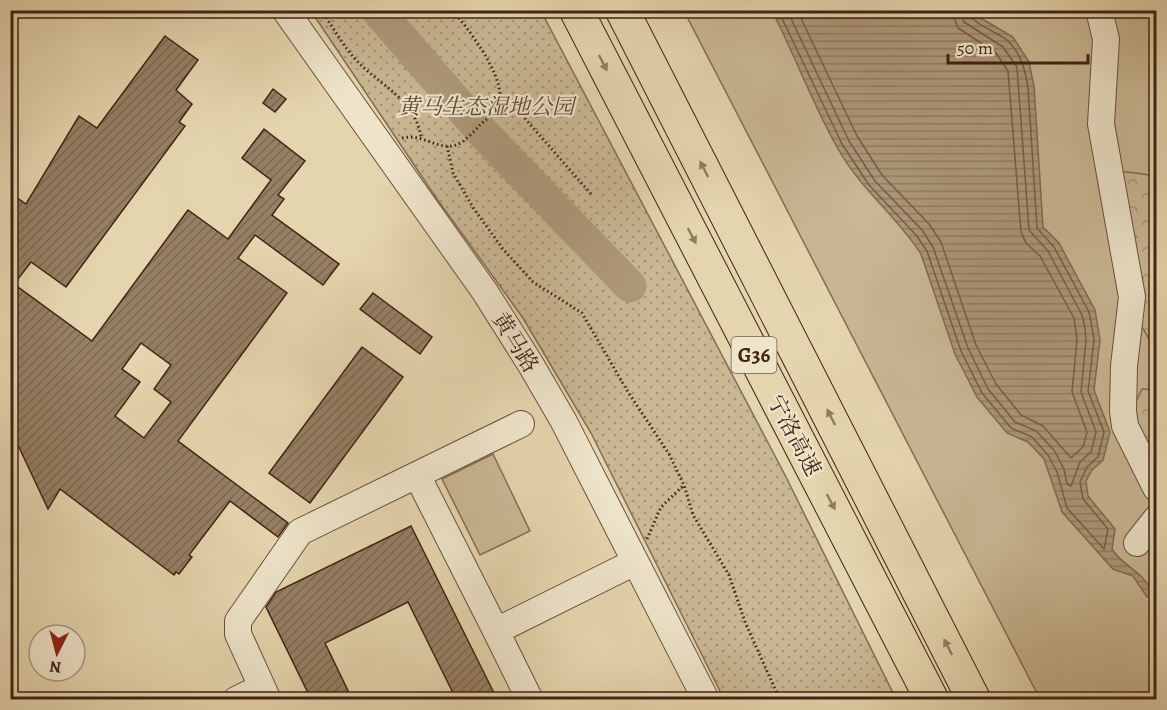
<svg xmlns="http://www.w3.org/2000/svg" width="1167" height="710" viewBox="0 0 1167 710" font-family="Alegreya,'Noto Serif SC',serif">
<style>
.grass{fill:#c9b794;stroke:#846c54;stroke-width:1.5}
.forest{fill:url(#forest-crowns);stroke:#846c54;stroke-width:1.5}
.park{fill:url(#park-dots);stroke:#846c54;stroke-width:1.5}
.water{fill:url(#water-rules);stroke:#816950;stroke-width:1.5}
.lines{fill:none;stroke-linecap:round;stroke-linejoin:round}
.shore{stroke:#765d46;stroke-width:1.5}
.river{stroke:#ad9879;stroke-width:33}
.building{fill:url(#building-hatch);stroke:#402213;stroke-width:1.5;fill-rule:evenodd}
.minor-casing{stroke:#694f3a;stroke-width:28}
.highway-casing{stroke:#402213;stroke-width:35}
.path{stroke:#402213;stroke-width:3;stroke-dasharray:1.5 3;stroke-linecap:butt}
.minor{stroke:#eee4ca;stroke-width:26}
.highway{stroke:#e5d5ae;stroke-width:33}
.oneway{fill:#927c60}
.labels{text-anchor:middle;stroke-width:4.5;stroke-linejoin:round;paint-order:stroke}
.shield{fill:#eee4ca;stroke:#745c4a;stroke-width:1.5}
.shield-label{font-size:21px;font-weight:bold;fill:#402213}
.park-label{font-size:22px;font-style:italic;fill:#624733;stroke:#eee4ca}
.street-label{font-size:22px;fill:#402213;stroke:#eee4ca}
</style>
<defs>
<pattern id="forest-crowns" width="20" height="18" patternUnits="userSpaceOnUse" patternTransform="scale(1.5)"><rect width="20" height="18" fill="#c9b794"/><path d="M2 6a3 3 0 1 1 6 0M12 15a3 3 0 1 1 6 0" fill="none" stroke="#a59478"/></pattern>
<pattern id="park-dots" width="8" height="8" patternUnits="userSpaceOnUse" patternTransform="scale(1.5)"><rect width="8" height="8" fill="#c9b794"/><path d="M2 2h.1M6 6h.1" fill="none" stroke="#a59478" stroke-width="1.8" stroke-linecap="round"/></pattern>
<pattern id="water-rules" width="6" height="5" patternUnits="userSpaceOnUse" patternTransform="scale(1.5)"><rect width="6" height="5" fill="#ad9879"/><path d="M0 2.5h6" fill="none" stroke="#8e7c62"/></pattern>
<pattern id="building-hatch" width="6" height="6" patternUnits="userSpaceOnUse" patternTransform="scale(1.5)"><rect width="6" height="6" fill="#967f64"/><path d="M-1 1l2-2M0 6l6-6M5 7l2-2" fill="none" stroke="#7c6851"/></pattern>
</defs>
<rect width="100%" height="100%" fill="#e5d5ae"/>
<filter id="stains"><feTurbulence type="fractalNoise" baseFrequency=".00333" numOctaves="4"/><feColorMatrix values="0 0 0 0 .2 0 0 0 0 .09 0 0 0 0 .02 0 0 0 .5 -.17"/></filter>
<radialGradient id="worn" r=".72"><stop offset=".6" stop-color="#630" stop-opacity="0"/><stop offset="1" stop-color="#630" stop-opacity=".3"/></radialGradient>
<path class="grass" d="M 684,11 L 1156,11 L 1156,699 L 1040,699 Z
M 493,454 L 530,531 L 480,555 L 442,479 Z"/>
<path class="forest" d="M 1122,172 C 1135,171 1144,176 1156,175 L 1156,347 L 1153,346 L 1139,322 Z
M 1142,389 L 1156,390 L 1156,473 L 1131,412 Z"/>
<path class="park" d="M 311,11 L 541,11 L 785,475 L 896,699 L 724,699 L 591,433 L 523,318 L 437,199 Z"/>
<path class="water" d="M 772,11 L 969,11 L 1013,37 L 1029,62 L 1034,86 L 1043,227 L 1059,243 L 1095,310 L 1100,340 L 1094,390 L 1110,432 L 1103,460 L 1092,470 L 1086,481 L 1088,496 L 1115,529 L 1112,549 C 1123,567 1141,569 1153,593 L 1147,597 L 1133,576 L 1113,569 L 1062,512 L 1044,459 L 1028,442 L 1007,433 L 977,397 L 955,354 L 921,254 C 896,215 860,189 837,147 C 812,103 795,55 772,11 Z"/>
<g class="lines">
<path class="shore" d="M 778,10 L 842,144 L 869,185 L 916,235 L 927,251 L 961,351 L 982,393 L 1011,428 L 1032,437 L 1048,455 L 1057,472 L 1067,508 L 1104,549 L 1108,529 L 1083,499 L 1080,482 L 1087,467 L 1098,457 L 1104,432 L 1088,391 L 1094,340 L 1092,327 L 1089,312 L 1054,247 L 1037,228 L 1028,87 C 1025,70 1021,53 1008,41 C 998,32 970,24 968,10
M 787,10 L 849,141 L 875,181 L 922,230 L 933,247 L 968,348 L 988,389 L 1015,422 L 1036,431 L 1054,450 L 1064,469 L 1067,484 L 1071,486 L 1080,462 L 1091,452 L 1096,432 L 1081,392 L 1086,340 L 1085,328 L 1082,315 L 1048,251 L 1029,230 L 1017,67 L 1003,47 L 964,22 L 960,10
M 797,10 L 857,136 L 882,175 L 929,224 L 941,242 L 976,345 L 996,384 L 1021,415 L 1043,426 L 1071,458 L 1083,447 L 1087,432 L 1072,392 L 1077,340 L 1074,318 L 1040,256 L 1026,243 L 1021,232 L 1008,71 L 996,53 L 958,28 L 951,10"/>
<path class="river" d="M 377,10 L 484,134 L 630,286"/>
</g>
<path class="building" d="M 165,36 L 198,60 L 176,90 L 192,104 L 179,122 L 185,126 L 66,287 L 31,262 L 14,284 L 92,341 L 188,210 L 228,239 L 271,180 L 242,158 L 264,129 L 305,161 L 278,195 L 284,199 L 272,215 L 339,264 L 323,285 L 255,235 L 238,258 L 287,293 L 178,441 L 288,523 L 278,537 L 230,501 L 189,555 L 192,557 L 179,574 L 176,572 L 174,575 L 60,489 L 48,509 L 10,428 L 10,193 L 26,204 L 79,116 L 97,128 ZM 141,343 L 171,365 L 154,389 L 171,402 L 144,438 L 115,416 L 140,382 L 122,369 Z
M 273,89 L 286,99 L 275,112 L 263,103 Z
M 373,293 L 432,337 L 420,354 L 360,309 Z
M 362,347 L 403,377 L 310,503 L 269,473 Z
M 411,526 L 497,699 L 456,699 L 408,602 L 325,643 L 352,699 L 311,699 L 266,607 L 276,592 Z"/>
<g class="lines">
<defs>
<path id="minor" d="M 285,10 L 485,292 L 531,365 L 563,420 L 706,700
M 1099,10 L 1106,39 L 1101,124 L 1132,297 L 1124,366 L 1123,411 L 1125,426 L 1156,488
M 417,475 L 496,631 L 635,562
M 1137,543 L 1156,519
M 496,631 L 530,700
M 236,700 L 262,687
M 268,700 L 238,634 L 238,621 L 300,532 L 521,424"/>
<path id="highway" d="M 576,10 L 932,700
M 622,10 L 974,700"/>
</defs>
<use href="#minor" class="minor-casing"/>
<use href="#highway" class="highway-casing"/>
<path class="path" d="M 321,10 C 333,27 343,46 356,60 C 380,86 415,99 421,137
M 500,100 L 514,106 L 591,194
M 402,138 C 423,133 438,151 456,145 C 465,142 474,131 481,124 C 489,117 499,111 500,99 C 502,73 469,29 452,10
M 447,146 L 453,173 L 474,209 L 503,249 L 533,282 L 582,313 L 628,392 L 669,454 L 684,485 L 693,515 L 729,575 L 745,622 L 780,700
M 647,539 L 661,507 L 684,485"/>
<use href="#minor" class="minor"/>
<use href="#highway" class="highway"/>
</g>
<defs><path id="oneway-solid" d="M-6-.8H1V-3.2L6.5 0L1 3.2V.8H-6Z" transform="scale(1.5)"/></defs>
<g class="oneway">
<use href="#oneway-solid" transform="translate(603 63) rotate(63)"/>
<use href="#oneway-solid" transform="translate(704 169) rotate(-117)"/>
<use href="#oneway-solid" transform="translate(692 236) rotate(62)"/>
<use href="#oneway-solid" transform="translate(831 417) rotate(-117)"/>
<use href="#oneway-solid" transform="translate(831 502) rotate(62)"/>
<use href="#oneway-solid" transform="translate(948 647) rotate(-117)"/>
</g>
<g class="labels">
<rect class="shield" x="731.5" y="337" width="45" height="36" rx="4.5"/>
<g class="shield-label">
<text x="754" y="362">G36</text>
</g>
<g class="park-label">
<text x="486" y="114">黄马生态湿地公园</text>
</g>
<g class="street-label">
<text transform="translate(516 342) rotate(58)" y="8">黄马路</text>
<text transform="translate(795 435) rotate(62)" y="8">宁洛高速</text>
</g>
</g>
<rect width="1167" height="710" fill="none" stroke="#e5d5ae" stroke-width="36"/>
<rect x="12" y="12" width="1143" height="686" fill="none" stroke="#402213" stroke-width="3"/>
<rect x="18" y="18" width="1131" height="674" fill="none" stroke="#402213" stroke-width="1.5"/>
<g transform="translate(57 653) rotate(186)"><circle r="28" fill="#eee4ca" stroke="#a89681" stroke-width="1.5"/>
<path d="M0-4.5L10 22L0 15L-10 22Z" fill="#8f2418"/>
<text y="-9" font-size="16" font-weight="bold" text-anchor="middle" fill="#402213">N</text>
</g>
<path d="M948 54v9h140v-9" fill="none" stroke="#402213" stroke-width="3"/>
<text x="957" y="54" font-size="18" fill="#402213" stroke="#eee4ca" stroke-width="4.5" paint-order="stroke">50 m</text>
<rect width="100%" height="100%" filter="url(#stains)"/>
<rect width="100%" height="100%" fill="url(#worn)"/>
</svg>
